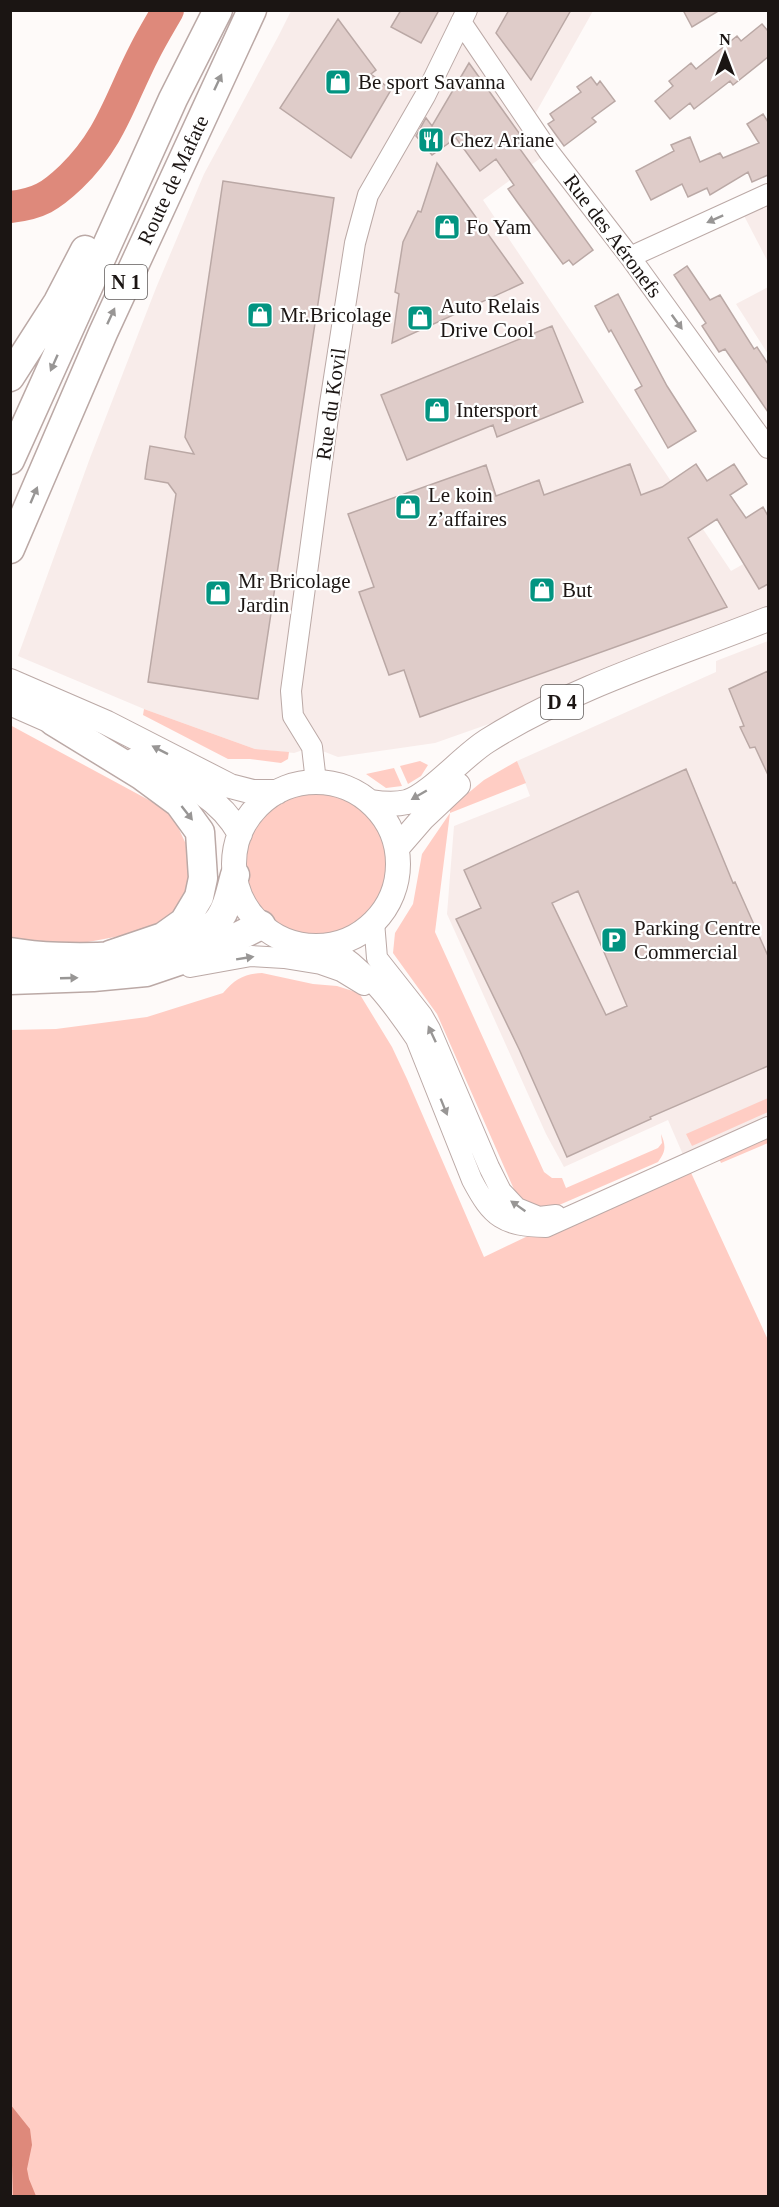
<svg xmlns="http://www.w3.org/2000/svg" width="779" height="2207" viewBox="0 0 779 2207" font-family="Georgia,serif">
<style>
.built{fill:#f8ecea}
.green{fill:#ffcdc4}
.water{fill:#de897b}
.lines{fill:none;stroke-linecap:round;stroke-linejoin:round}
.river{stroke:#de897b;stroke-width:32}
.building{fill:#dfccc9;stroke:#baa8a5;stroke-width:1.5;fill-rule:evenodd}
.minor-casing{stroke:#bba9a6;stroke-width:22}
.major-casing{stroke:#bba9a6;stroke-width:26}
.highway-casing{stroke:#bba9a6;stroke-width:31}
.minor{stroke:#fff;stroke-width:20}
.major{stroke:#fff;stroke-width:24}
.highway{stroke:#fff;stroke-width:28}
.oneway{fill:#989695}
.labels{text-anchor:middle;stroke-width:4.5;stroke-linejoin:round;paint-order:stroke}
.shield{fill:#fff;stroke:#5f5b5a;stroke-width:1.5}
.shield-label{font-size:20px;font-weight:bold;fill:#1b1513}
.poi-label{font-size:21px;fill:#1b1513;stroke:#fff;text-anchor:start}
.street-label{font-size:21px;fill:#1b1513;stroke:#fff}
</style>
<rect width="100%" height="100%" fill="#fefaf9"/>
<path class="built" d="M 291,11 L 593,11 L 530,123 L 549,152 L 483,200 L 731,571 L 768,550 L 768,611 L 506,718 L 435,743 L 338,757 L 312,747 L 294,753 L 255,749 L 144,709 L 18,656 L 90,458 L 156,288 L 204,174 L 279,35 Z
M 768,195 L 768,262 L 740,208 Z
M 768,287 L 768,354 L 736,304 Z
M 768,641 L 768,1127 L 687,1164 L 668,1120 L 564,1167 L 546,1134 L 447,914 L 454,826 L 530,796 L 517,761 L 716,672 L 716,661 Z"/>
<path class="green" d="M 144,709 L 255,749 L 289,752 L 288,759 L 281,763 L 250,759 L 228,759 L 143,715 Z
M 10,725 L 171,812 L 185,842 L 193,842 L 197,865 L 179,912 L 147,931 L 88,942 L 28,943 L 11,940 Z
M 420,761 L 428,765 L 421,776 L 408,784 L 400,766 Z
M 517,761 L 526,783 L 450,813 L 435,932 L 544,1172 L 552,1178 L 562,1178 L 566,1188 L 658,1148 L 662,1143 L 661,1134 C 666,1146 666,1151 658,1162 L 550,1209 L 520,1203 L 437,1014 L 393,953 L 395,933 L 413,904 L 422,854 L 450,813 L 450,808 L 484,780 Z
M 394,768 L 402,786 L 386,788 L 366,774 Z
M243 862a73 73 0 1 1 146 0a73 73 0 1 1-146 0Z
M 262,973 L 313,984 L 337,986 L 359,993 L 392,1047 L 407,1079 L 484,1257 L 574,1214 L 687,1164 L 768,1340 L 768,2196 L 11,2196 L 10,1030 L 56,1029 L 147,1017 L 223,993 C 235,979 244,974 262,973 Z
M 768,1098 L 768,1112 L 692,1146 L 686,1134 Z
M 768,1134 L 768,1143 L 721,1163 L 718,1156 Z"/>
<path class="water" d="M 10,2104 L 30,2129 L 32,2145 L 27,2169 L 29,2179 L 36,2196 L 13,2196 Z"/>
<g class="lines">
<path class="river" d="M 10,207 C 39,204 51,196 71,177 C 112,137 120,99 145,51 C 152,37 160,24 168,10"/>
</g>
<path class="building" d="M 401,10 L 439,10 L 421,43 L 391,27 Z
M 509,10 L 571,10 L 531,80 L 496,33 Z
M 683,10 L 720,10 L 692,27 Z
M 338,19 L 376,70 L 371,74 L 391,90 L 351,158 L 280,108 Z
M 762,24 L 768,31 L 768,57 L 733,85 L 730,81 L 694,109 L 690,103 L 670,119 L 655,101 L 673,86 L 669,81 L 691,63 L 696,69 L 737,36 L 741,41 Z
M 469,63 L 524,140 L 517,145 L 593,250 L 573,265 L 569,260 L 563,264 L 518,203 L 508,189 L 514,185 L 496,159 L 480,171 L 456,138 L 432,155 L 416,136 L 426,118 L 432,126 Z
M 591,77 L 597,85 L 600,81 L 615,101 L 592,118 L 596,122 L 564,146 L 548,124 L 554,120 L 550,114 L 581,92 L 577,87 Z
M 763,114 L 768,122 L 768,175 L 752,182 L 748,172 L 710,195 L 707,188 L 688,197 L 682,184 L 651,200 L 636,171 L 674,151 L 671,145 L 690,137 L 700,162 L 720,153 L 723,158 L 759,143 L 747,124 Z
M 437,163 L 523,283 L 392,343 L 399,294 L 395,292 L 403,242 L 418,211 L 421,212 Z
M 223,181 L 334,198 L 258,699 L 148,682 L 176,494 L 168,483 L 145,479 L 147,464 L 150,446 L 194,454 L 185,437 Z
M 687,266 L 710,300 L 720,295 L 754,349 L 757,347 L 768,364 L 768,412 L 725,349 L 719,352 L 702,326 L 706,323 L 674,275 Z
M 618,294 L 667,386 L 696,431 L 668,448 L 635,390 L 642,386 L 611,330 L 609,332 L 595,306 Z
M 552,326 L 583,402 L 497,437 L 493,425 L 407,460 L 381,395 Z
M 630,464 L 641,495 L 662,487 L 696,464 L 707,481 L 734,464 L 747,484 L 730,495 L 746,518 L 763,507 L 768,516 L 768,584 L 759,589 L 717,519 L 688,538 L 727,607 L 420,717 L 404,670 L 389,675 L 359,592 L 374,587 L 348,514 L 486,465 L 496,496 L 539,480 L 544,495 Z
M 768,671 L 768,775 L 755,747 L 750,748 L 740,727 L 744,726 L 729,689 Z
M 686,769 L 733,883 L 735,882 L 768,956 L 768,1066 L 650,1117 L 651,1119 L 567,1157 L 519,1049 L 456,919 L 481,908 L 464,870 ZM 578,891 L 627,1006 L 606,1015 L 552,903 Z"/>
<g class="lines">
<defs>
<path id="minor" d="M 461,22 L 549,152 L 630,257 L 768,448
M 630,257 L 768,194
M 316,782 L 312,747 L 293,716 L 291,691 L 329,410 L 355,243 L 368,195 L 425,96 L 467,10
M 374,922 L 377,958 L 422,1015 L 430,1029 L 489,1167 L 501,1191 L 517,1208 L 539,1217 L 556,1215
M 326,945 C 364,966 392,1003 416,1039 L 472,1180 C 492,1218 503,1226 546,1227 L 768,1127
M 190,967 L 251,956 L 284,958 L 321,964 L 341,971 L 364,985"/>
<path id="major" d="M 10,681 L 107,723 L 230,786 L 253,792 L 277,792
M 10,703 L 69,729
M 135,760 C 177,780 216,791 240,834
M234 864a82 82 0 1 1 164 0a82 82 0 1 1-164 0Z
M 371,802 C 383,804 395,805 407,802 C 430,795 463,756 487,741 C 570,688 677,655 768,619
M 397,848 L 423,818 L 458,785"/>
<path id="highway" d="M 10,377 L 58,302 L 85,250
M 10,460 L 173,99 L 218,10
M 10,549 L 103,333 L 252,10
M 53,721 L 141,775 L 179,803 L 200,832 L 203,878 L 199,897 L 184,922 L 163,937 L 110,955
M 10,952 C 63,961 171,962 213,926 C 227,914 230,892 235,875
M 10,980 L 93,977 L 146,972 L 211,950 L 261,925"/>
</defs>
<use href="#minor" class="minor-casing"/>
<use href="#major" class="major-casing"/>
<use href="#highway" class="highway-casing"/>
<use href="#minor" class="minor"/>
<use href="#major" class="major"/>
<use href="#highway" class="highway"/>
</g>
<defs><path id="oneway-solid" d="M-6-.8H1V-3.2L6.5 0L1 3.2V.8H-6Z" transform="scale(1.5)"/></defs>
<g class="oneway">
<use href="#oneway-solid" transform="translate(218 82) rotate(-65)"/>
<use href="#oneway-solid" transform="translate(715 219) rotate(156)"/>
<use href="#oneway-solid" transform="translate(111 316) rotate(-65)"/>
<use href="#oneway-solid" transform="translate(677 322) rotate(54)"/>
<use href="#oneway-solid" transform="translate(54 363) rotate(114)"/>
<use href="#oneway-solid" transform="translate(34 495) rotate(-67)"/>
<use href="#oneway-solid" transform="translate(160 750) rotate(-153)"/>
<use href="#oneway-solid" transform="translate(419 795) rotate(150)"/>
<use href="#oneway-solid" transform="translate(187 813) rotate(52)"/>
<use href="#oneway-solid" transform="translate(245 958) rotate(-9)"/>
<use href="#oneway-solid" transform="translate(69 978) rotate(-2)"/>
<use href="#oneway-solid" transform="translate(432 1034) rotate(-115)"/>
<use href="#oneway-solid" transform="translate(444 1107) rotate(68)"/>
<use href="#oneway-solid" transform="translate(518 1206) rotate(-145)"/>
</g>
<defs>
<symbol id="shop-square" viewBox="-11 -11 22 22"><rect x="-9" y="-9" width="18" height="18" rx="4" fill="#029481" stroke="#fff"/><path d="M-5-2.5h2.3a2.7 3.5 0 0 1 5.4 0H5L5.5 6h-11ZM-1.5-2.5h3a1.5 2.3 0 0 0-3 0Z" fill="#fff"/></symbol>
<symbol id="restaurant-square" viewBox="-11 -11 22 22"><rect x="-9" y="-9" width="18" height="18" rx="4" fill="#029481" stroke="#fff"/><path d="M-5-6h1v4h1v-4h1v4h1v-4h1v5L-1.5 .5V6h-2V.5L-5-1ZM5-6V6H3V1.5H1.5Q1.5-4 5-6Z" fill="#fff"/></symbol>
<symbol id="parking-square" viewBox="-11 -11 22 22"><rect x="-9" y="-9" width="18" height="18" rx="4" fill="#029481" stroke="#fff"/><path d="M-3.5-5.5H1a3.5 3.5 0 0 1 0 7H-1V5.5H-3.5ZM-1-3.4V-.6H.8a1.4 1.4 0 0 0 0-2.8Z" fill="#fff"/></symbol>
</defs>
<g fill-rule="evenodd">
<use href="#shop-square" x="323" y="67" width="30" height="30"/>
<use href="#restaurant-square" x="416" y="125" width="30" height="30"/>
<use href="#shop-square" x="432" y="212" width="30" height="30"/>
<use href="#shop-square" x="245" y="300" width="30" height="30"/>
<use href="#shop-square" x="405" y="303" width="30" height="30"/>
<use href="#shop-square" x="422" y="395" width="30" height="30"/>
<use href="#shop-square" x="393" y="492" width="30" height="30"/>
<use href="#shop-square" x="527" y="575" width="30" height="30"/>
<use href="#shop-square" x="203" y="578" width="30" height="30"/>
<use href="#parking-square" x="599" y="925" width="30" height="30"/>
</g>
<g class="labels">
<g class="shield">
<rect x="105" y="265" width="42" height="34" rx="4.5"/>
<rect x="541" y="685" width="42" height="34" rx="4.5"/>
</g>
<g class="shield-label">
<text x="126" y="289">N 1</text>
<text x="562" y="709">D 4</text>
</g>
<g class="poi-label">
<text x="358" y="89">Be sport Savanna</text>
<text x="450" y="147">Chez Ariane</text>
<text x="466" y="234">Fo Yam</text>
<text x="440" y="313">Auto Relais<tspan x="440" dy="24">Drive Cool</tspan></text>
<text x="280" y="322">Mr.Bricolage</text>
<text x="456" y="417">Intersport</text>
<text x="428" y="502">Le koin<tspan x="428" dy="24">z’affaires</tspan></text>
<text x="238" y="588">Mr Bricolage<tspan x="238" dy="24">Jardin</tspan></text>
<text x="562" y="597">But</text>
<text x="634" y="935">Parking Centre<tspan x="634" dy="24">Commercial</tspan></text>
</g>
<g class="street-label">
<text transform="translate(173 180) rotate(-65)" y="7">Route de Mafate</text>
<text transform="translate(613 236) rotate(53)" y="7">Rue des Aéronefs</text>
<text transform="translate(331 404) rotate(-82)" y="7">Rue du Kovil</text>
</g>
</g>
<rect width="779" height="2207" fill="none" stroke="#1b1513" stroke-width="24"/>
<g transform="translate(725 54)" stroke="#ffffff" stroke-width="4.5" paint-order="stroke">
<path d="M0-4.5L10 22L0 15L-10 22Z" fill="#1b1513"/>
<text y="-9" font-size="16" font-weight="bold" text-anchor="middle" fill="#1b1513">N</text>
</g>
</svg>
